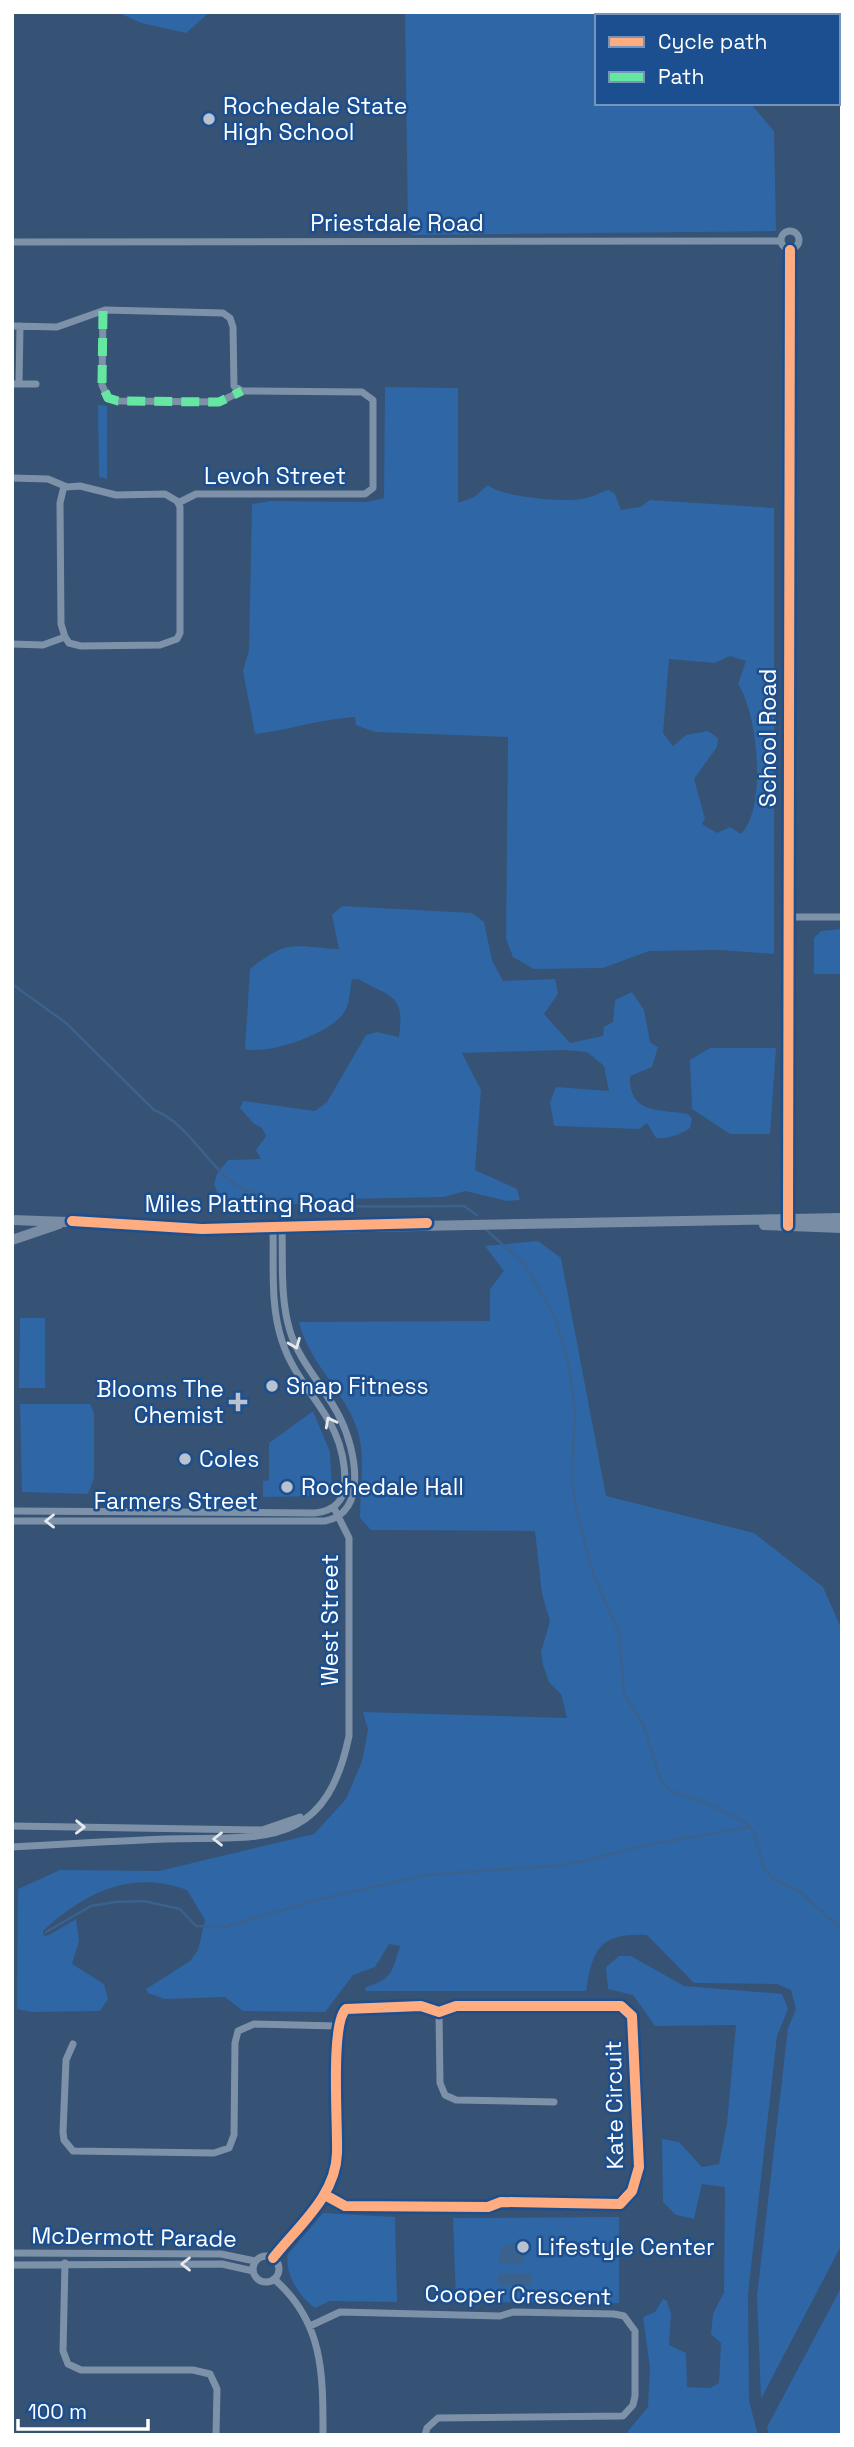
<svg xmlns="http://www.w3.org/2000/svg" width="854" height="2447" viewBox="0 0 854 2447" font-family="'Space Grotesk',sans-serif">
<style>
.green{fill:#2f66a5;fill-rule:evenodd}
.water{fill:#3b618d}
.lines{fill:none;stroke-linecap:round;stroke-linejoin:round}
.stream{stroke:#3b618d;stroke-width:2.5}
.street{stroke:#7d92a8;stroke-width:7}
.secondary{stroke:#798da4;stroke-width:10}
.quiet{stroke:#66e7a1;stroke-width:9;stroke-dasharray:18 9;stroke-linecap:butt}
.cycleway-casing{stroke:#1b4f8f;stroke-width:15}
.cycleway{stroke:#ffac80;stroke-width:10}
.oneway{stroke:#e5e9ee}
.poi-dot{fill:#b9c2ce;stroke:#1b4f8f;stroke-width:2.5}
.labels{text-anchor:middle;stroke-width:5;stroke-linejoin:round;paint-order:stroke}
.poi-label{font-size:23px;fill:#fff;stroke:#1b4f8f;text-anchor:start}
.street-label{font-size:23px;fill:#fff;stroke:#1b4f8f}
</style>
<rect width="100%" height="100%" fill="#365274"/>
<path class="green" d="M 117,12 L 210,12 L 186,33 L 141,23 Z
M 405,12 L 693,12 L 694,16 L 597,16 L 597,103 L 750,103 L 774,131 L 776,231 L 414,235 L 408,232 Z
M 385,387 L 458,388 L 458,503 L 474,497 L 488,485 C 500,497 561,502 581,499 C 590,498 599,493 608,490 L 615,494 L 621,510 L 640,507 L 650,500 L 774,508 L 774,954 L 720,950 L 649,951 L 603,968 L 534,969 L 513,957 L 506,939 L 508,737 L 375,732 L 356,725 L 355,717 C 320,719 289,730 255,734 L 243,671 L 249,650 L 252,504 L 271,501 L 367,502 L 384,498 ZM 730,656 L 746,661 L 738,684 C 758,714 767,808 741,834 L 730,827 L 717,833 L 702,824 L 705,819 L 694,779 L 717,747 L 718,738 L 708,731 L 686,735 L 673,746 L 663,733 L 669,659 L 715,663 Z
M 98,405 L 107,406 L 107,479 L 99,477 Z
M 342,906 L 472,913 L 484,922 L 492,960 L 503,981 L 555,979 L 558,994 L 544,1014 L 570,1043 L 603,1036 L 604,1027 L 613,1022 L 615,1000 L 632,992 L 644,1010 L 650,1042 L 658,1047 L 652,1067 L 630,1076 C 629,1115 660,1109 688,1114 L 692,1119 L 690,1128 C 680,1135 667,1139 656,1138 L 647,1123 L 639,1129 L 554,1126 L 550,1102 L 556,1087 L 609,1091 L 604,1066 L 587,1052 L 565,1050 L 462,1053 L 481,1090 L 475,1170 L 517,1189 L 520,1200 L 507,1201 L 465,1191 L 444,1197 L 344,1199 L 269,1207 L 229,1204 L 219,1197 L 214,1184 L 217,1174 L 228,1160 L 261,1159 L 256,1150 L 266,1136 L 262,1128 L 254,1124 L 240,1108 L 243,1101 L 315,1111 L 327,1102 L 366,1035 L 377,1032 L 399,1037 C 405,994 392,998 358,979 L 352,979 C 350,988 350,1003 345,1011 C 333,1033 269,1055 245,1049 L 250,969 C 289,938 293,947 339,949 L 332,915 Z
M 842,929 L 842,974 L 814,974 L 814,938 L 821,931 Z
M 710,1048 L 776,1048 L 770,1134 L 730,1134 L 692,1109 L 690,1060 Z
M 538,1241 L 561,1258 L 606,1496 L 754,1533 L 823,1587 L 842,1630 L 842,2244 L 761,2399 L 757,2296 L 788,2028 L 796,2009 L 791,1990 L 777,1984 L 694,1983 L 647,1935 C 599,1933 593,1949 586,1991 L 365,1991 L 366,1987 C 393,1979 392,1971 400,1946 L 389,1944 L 375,1967 L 353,1975 L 325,2012 L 243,2011 L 225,1997 L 165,1999 L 148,1993 L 146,1989 L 190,1961 L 198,1950 L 205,1920 L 187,1890 C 131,1869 84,1893 43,1931 L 44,1936 L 49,1935 L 76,1919 L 79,1941 L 72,1964 L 104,1984 L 108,1999 L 100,2011 L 31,2012 L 17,2009 L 18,1889 L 60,1870 L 159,1871 L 314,1834 L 346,1799 L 362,1761 L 368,1730 L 363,1712 L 567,1718 L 561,1694 L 549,1682 L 543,1665 L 541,1652 L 550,1621 L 542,1594 L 535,1531 L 371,1530 L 360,1518 C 360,1490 365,1464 359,1436 C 350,1396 309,1365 299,1322 L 490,1321 L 490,1289 L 504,1271 L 485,1246 Z
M 20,1318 L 45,1318 L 45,1388 L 19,1388 Z
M 20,1404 L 90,1404 L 94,1413 L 94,1478 L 88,1494 L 22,1492 Z
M 313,1411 L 330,1452 L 332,1491 L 324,1496 L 263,1497 L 263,1481 L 269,1480 L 269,1443 Z
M 619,1956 L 631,1956 L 684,1986 L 782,1994 L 788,2009 L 777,2036 L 748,2294 L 749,2401 L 758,2435 L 628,2435 L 628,2431 L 648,2407 L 650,2368 L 643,2317 L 655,2312 L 663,2299 L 667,2301 L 671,2314 L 669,2345 L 686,2353 L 687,2387 L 710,2388 L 719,2383 L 721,2343 L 711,2334 L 713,2314 L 724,2292 L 725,2187 L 702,2184 L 694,2219 L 676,2215 L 663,2202 L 662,2139 L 679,2142 L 702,2167 L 719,2164 L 727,2123 L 736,2025 L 655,2026 L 633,1995 L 608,1989 L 606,1967 Z
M 323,2213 L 395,2217 L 397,2302 L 330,2301 L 315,2308 C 300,2298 284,2273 288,2254 Z
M 619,2217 L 619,2303 L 456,2302 L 453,2218 Z
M 842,2286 L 842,2435 L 769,2435 L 767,2427 Z"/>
<path class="water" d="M 518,2243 L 518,2249 L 525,2249 L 525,2257 L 521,2258 L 521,2264 L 498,2264 L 502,2246 Z
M 498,2274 L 531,2274 L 531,2285 L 498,2285 Z"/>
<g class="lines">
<path class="stream" d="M 12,984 L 66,1023 L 154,1110 C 187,1123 204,1160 232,1182 C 275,1215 408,1205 464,1206 L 477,1215
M 485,1229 L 524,1263 L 555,1317 L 568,1363 L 575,1407 L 572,1481 L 577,1514 L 594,1576 L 619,1633 L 624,1694 L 643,1724 L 661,1781 L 671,1791 L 704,1802 L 745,1822 L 754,1832 L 764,1868 L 773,1879 L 801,1892 L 842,1931
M 46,1932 L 91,1906 L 115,1902 L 144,1901 L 180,1909 L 196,1926 L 224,1927 L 313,1901 L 425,1875 L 565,1865 L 651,1844 L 749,1827"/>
<path class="street" d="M781 240a9 9 0 1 1 18 0a9 9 0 1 1-18 0Z
M 12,242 L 781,241
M 103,311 L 102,385 L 108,398 L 118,401 L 219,402 L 242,391 L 362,392 L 373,400 L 373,488 L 365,494 L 196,494 L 178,503
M 12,326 L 57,327 L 105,310 L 223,313 L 230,318 L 233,327 L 234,386 L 242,391
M 12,384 L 36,384
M 19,384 L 20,326
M 12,478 L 48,479 L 67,487 L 80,486 L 116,495 L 165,494 L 177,501 L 180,507 L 180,633 L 177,639 L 160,645 L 81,646 L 69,643 L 65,637
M 64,486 L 60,503 L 61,624 L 65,637
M 12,644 L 43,645 L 65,637
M 789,917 L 842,917
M 788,1222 L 790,250
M 12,1511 L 315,1513 C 333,1511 345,1501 345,1482 C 345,1415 300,1396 282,1341 C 270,1305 274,1266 273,1228
M 12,1521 L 325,1521 C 369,1513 355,1449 341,1420 C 326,1388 300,1364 290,1331 C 280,1299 283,1261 282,1228
M 12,1826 L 262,1830 L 300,1817
M 12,1847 C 64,1844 115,1841 166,1839 C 261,1836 325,1852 349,1736 L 349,1538 L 334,1508
M 439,2012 L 440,2083 L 445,2095 L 456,2100 L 554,2102
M 73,2044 L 66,2060 L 63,2132 L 64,2140 L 73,2151 L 214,2153 L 229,2148 L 234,2135 L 235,2043 L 238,2031 L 254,2024 L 337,2026
M 12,2253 L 221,2254 L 255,2261
M253 2269a13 13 0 1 1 26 0a13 13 0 1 1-26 0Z
M 273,2258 C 298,2226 336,2196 337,2153 C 338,2127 330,2023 346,2009 L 421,2006 L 439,2012 L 456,2006 L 621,2006 L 632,2016 L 639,2167 L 632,2191 L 620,2204 L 501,2202 L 488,2207 L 345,2206 L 325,2195
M 65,2263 L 63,2351 L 68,2364 L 81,2370 L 193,2370 L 210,2374 L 217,2389 L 216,2435
M 12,2265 L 222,2264 L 253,2271
M 274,2279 C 324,2322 323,2375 323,2435
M 310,2326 L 340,2312 L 500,2316 L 513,2312 L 614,2314 L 624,2316 L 635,2331 L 635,2396 L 633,2405 L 623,2416 L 438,2418 L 427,2428 L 425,2435"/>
<path class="secondary" d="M 12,1220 L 263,1229 L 842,1218
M 764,1225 L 842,1228
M 12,1240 L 59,1224"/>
<path class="quiet" d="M 103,311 L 102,385 L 108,398 L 118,401 L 219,402 L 242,391"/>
<defs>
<path id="cycleway" d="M 72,1221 L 202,1229 L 427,1223
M 788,1226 L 790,250
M 273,2258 C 298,2226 336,2196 337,2153 C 338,2127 330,2023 346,2009 L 421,2006 L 439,2012 L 456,2006 L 621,2006 L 632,2016 L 639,2167 L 632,2191 L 620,2204 L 501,2202 L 488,2207 L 345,2206 L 325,2195"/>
</defs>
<use href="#cycleway" class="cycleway-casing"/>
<use href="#cycleway" class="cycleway"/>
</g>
<defs><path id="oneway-chevron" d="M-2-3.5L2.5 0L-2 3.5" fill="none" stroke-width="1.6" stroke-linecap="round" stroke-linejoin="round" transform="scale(1.75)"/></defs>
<g class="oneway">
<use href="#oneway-chevron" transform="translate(295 1344) rotate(68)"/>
<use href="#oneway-chevron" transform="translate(330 1422) rotate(-118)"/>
<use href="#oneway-chevron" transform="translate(50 1521) rotate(180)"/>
<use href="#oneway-chevron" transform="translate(80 1827) rotate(1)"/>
<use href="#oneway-chevron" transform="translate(218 1839) rotate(-180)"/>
<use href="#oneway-chevron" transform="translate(186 2264) rotate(-180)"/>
</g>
<g class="poi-dot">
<circle cx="209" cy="119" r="7"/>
<circle cx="272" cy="1386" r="7"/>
<path d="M234.5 1391.5h7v7h7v7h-7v7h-7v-7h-7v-7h7z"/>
<circle cx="185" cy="1459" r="7"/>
<circle cx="287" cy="1487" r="7"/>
<circle cx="523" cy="2247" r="7"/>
</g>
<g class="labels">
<g class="poi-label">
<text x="223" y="114">Rochedale State<tspan x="223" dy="26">High School</tspan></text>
<text x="286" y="1394">Snap Fitness</text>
<text x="224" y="1397" text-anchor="end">Blooms The<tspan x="224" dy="26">Chemist</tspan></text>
<text x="199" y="1467">Coles</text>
<text x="301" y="1495">Rochedale Hall</text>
<text x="537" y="2255">Lifestyle Center</text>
</g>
<g class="street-label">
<text x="397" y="231">Priestdale Road</text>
<text x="275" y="484">Levoh Street</text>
<text transform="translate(768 738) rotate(-90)" y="8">School Road</text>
<text x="250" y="1212">Miles Platting Road</text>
<text x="176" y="1509">Farmers Street</text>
<text transform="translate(330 1620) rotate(-90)" y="8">West Street</text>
<text transform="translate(614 2105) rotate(-91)" y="8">Kate Circuit</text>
<text transform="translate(134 2237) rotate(1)" y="8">McDermott Parade</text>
<text transform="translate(518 2295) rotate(1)" y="8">Cooper Crescent</text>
</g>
</g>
<rect width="854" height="2447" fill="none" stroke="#ffffff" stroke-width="28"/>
<rect x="595" y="14" width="245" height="91" fill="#1b4f8f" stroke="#7695bc" stroke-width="2"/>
<rect x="609" y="37" width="35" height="10" fill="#ffac80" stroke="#7695bc" stroke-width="2"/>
<text x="658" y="49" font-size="21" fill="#ffffff">Cycle path</text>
<rect x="609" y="72" width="35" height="10" fill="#66e7a1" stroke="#7695bc" stroke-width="2"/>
<text x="658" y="84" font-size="21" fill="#ffffff">Path</text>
<path d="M18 2419v10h130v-10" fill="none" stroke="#ffffff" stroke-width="3.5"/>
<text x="28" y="2419" font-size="21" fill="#ffffff" stroke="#1b4f8f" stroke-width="5" paint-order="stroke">100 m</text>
</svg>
